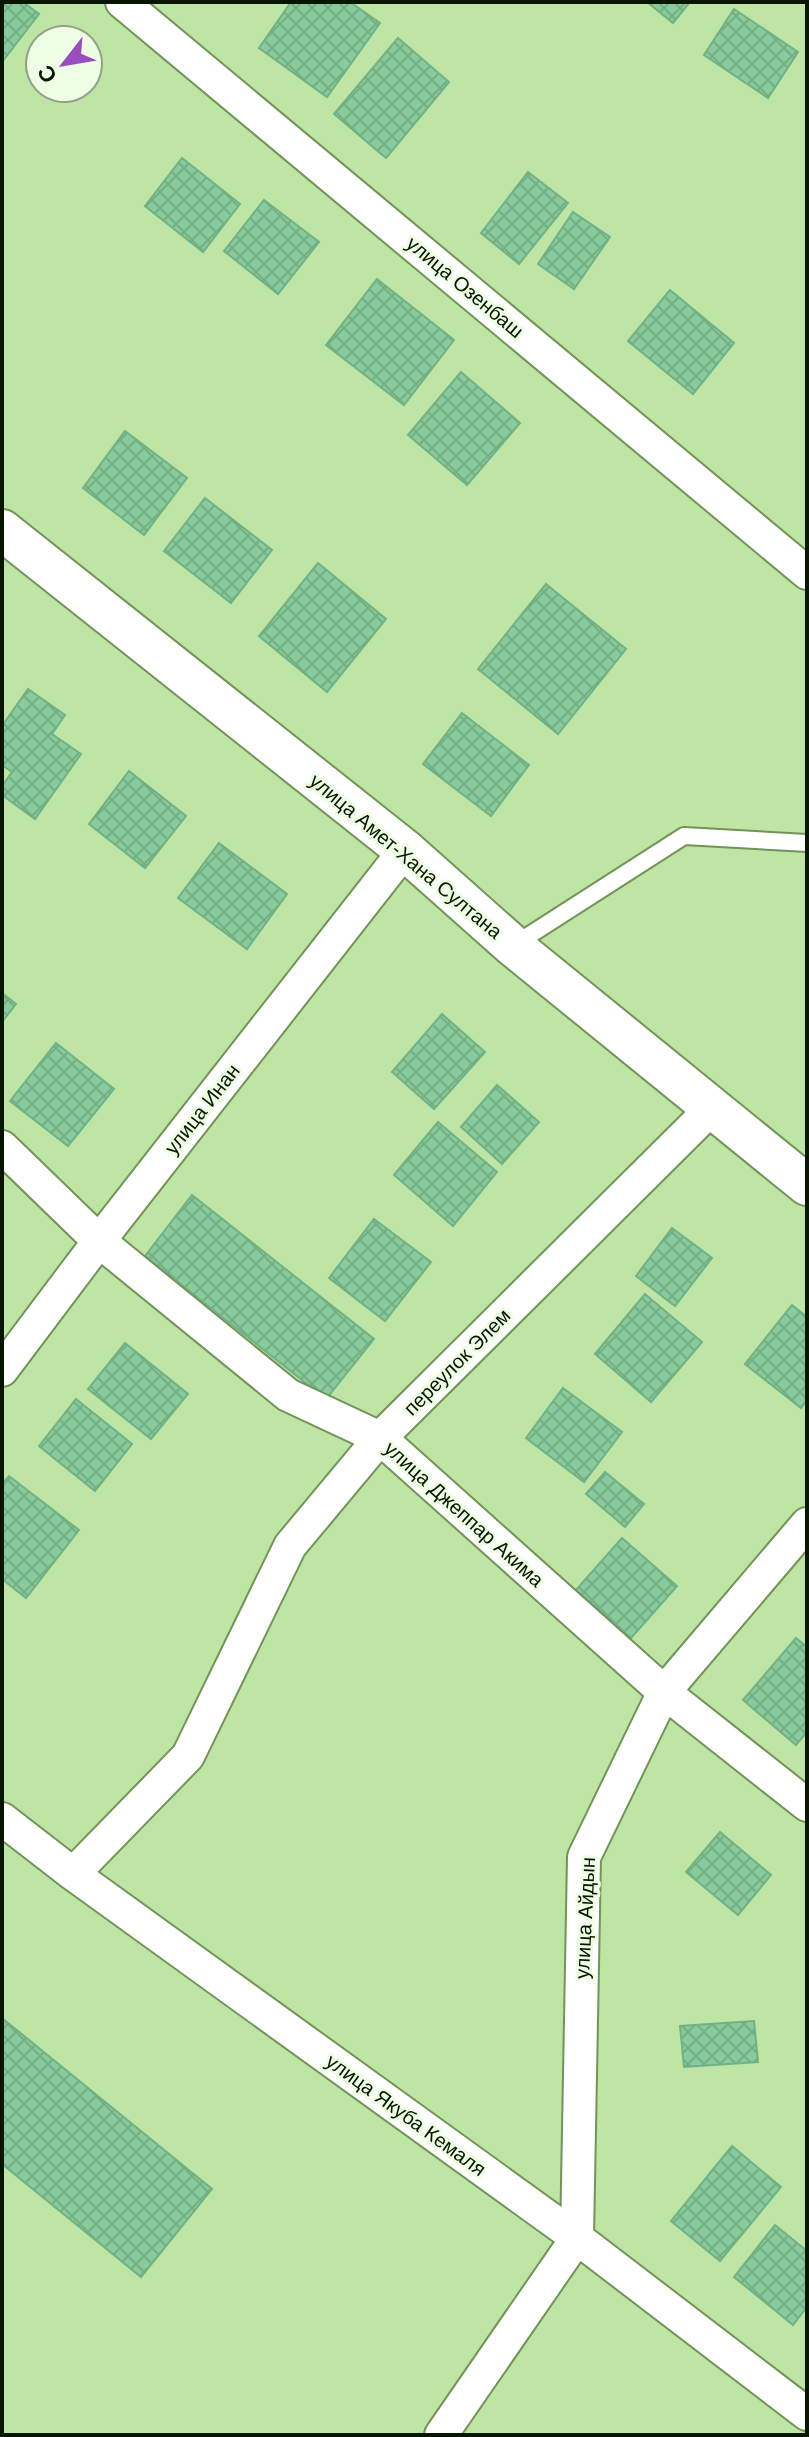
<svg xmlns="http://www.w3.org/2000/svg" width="809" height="2437" viewBox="0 0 809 2437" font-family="Arial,sans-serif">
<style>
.building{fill:url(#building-cross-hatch);stroke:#70b285;stroke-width:2}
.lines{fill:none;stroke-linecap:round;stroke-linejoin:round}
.service-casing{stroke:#719457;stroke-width:20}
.minor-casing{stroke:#719457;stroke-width:36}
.tertiary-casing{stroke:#719457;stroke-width:44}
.service{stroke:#fff;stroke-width:16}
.minor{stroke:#fff;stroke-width:32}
.tertiary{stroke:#fff;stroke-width:40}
.labels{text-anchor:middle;stroke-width:6;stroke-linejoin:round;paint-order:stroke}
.street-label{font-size:20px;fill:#081601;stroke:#eefee4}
</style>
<defs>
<pattern id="building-cross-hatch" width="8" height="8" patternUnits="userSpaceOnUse" patternTransform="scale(2)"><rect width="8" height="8" fill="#88cb9c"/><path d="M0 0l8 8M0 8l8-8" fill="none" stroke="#74ae85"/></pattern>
</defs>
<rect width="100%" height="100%" fill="#bee5a4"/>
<path class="building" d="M 2,2 L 23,2 L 39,14 L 2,62 Z
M 291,2 L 350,2 L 380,23 L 327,97 L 259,48 Z
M 647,2 L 690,2 L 673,23 Z
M 734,9 L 798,52 L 768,98 L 704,55 Z
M 398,38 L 449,82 L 386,158 L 334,114 Z
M 182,158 L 240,204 L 203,252 L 145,206 Z
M 528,172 L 568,203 L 519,264 L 481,233 Z
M 264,200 L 319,242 L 278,294 L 224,251 Z
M 573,212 L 610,237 L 574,289 L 538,264 Z
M 377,279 L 454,340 L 404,405 L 326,345 Z
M 670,290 L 734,343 L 693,394 L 628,341 Z
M 461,372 L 520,423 L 467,485 L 408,435 Z
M 125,431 L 187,478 L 144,535 L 83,488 Z
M 205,498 L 272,550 L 231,603 L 164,551 Z
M 318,563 L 386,619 L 327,692 L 259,636 Z
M 546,584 L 626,649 L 558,734 L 478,669 Z
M 28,689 L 65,715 L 52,734 L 81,754 L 35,819 L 2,795 L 2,786 L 12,772 L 2,765 L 2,726 Z
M 462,713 L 529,765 L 491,816 L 423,764 Z
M 129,771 L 186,816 L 145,868 L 89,824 Z
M 219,843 L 287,894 L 247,949 L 178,898 Z
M 2,993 L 16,1004 L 2,1022 Z
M 442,1014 L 485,1052 L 434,1109 L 392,1072 Z
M 56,1043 L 114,1089 L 68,1146 L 10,1101 Z
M 497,1085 L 539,1122 L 502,1164 L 461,1127 Z
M 438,1122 L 497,1172 L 453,1226 L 394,1175 Z
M 192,1195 L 374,1339 L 326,1399 L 145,1256 Z
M 374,1219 L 431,1262 L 385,1321 L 329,1278 Z
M 672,1228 L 712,1258 L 675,1306 L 636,1276 Z
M 645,1294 L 702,1342 L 651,1402 L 595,1354 Z
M 792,1305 L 807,1317 L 807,1400 L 801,1408 L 745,1364 Z
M 125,1343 L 188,1394 L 151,1439 L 88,1389 Z
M 563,1388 L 622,1432 L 584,1482 L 526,1438 Z
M 76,1399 L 132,1444 L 95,1491 L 39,1446 Z
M 605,1472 L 644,1504 L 625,1527 L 586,1494 Z
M 9,1476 L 79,1530 L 26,1598 L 2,1579 L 2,1484 Z
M 622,1538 L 677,1586 L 631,1638 L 576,1590 Z
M 796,1638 L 807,1647 L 807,1732 L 796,1745 L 743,1700 Z
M 720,1832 L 771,1875 L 738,1915 L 686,1872 Z
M 2,2018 L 212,2189 L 141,2277 L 2,2164 Z
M 754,2021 L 758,2062 L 684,2067 L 680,2026 Z
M 732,2146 L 781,2187 L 720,2261 L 671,2221 Z
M 775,2225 L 807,2251 L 807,2307 L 793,2325 L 734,2277 Z"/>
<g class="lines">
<defs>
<path id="service" d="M 514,945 L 684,836 L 807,843"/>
<path id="minor" d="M 122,2 L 807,573
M 2,1147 L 99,1241 L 288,1395 L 380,1438 L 664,1692 L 807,1805
M 2,1370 L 99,1241 L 405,850
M 2,1819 L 73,1874 L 577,2238 L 807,2414
M 73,1874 L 188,1756 L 290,1546 L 380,1438 L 712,1108
M 441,2435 L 577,2238 L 584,1857 L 664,1692 L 807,1524"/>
<path id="tertiary" d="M 2,530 L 405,850 L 513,946 L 807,1185"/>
</defs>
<use href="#service" class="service-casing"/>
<use href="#minor" class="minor-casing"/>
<use href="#tertiary" class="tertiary-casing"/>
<use href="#service" class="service"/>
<use href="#minor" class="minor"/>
<use href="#tertiary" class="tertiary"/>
</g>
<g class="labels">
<g class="street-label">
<text transform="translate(465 287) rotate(40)" y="7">улица Озенбаш</text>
<text transform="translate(406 856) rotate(40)" y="7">улица Амет-Хана Султана</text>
<text transform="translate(202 1109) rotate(-52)" y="7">улица Инан</text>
<text transform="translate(457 1362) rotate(-45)" y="7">переулок Элем</text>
<text transform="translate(464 1514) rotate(42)" y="7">улица Джеппар Акима</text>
<text transform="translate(585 1918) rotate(-87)" y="7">улица Айдын</text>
<text transform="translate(406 2115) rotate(36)" y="7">улица Якуба Кемаля</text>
</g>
</g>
<rect width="809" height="2437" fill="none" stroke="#081601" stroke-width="8"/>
<g transform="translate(64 64) rotate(239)"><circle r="38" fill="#eefee4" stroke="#92a189" stroke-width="2"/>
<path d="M0-6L14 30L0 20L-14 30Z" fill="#9a4dbf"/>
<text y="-12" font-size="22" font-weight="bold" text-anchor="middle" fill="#081601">С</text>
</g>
</svg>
